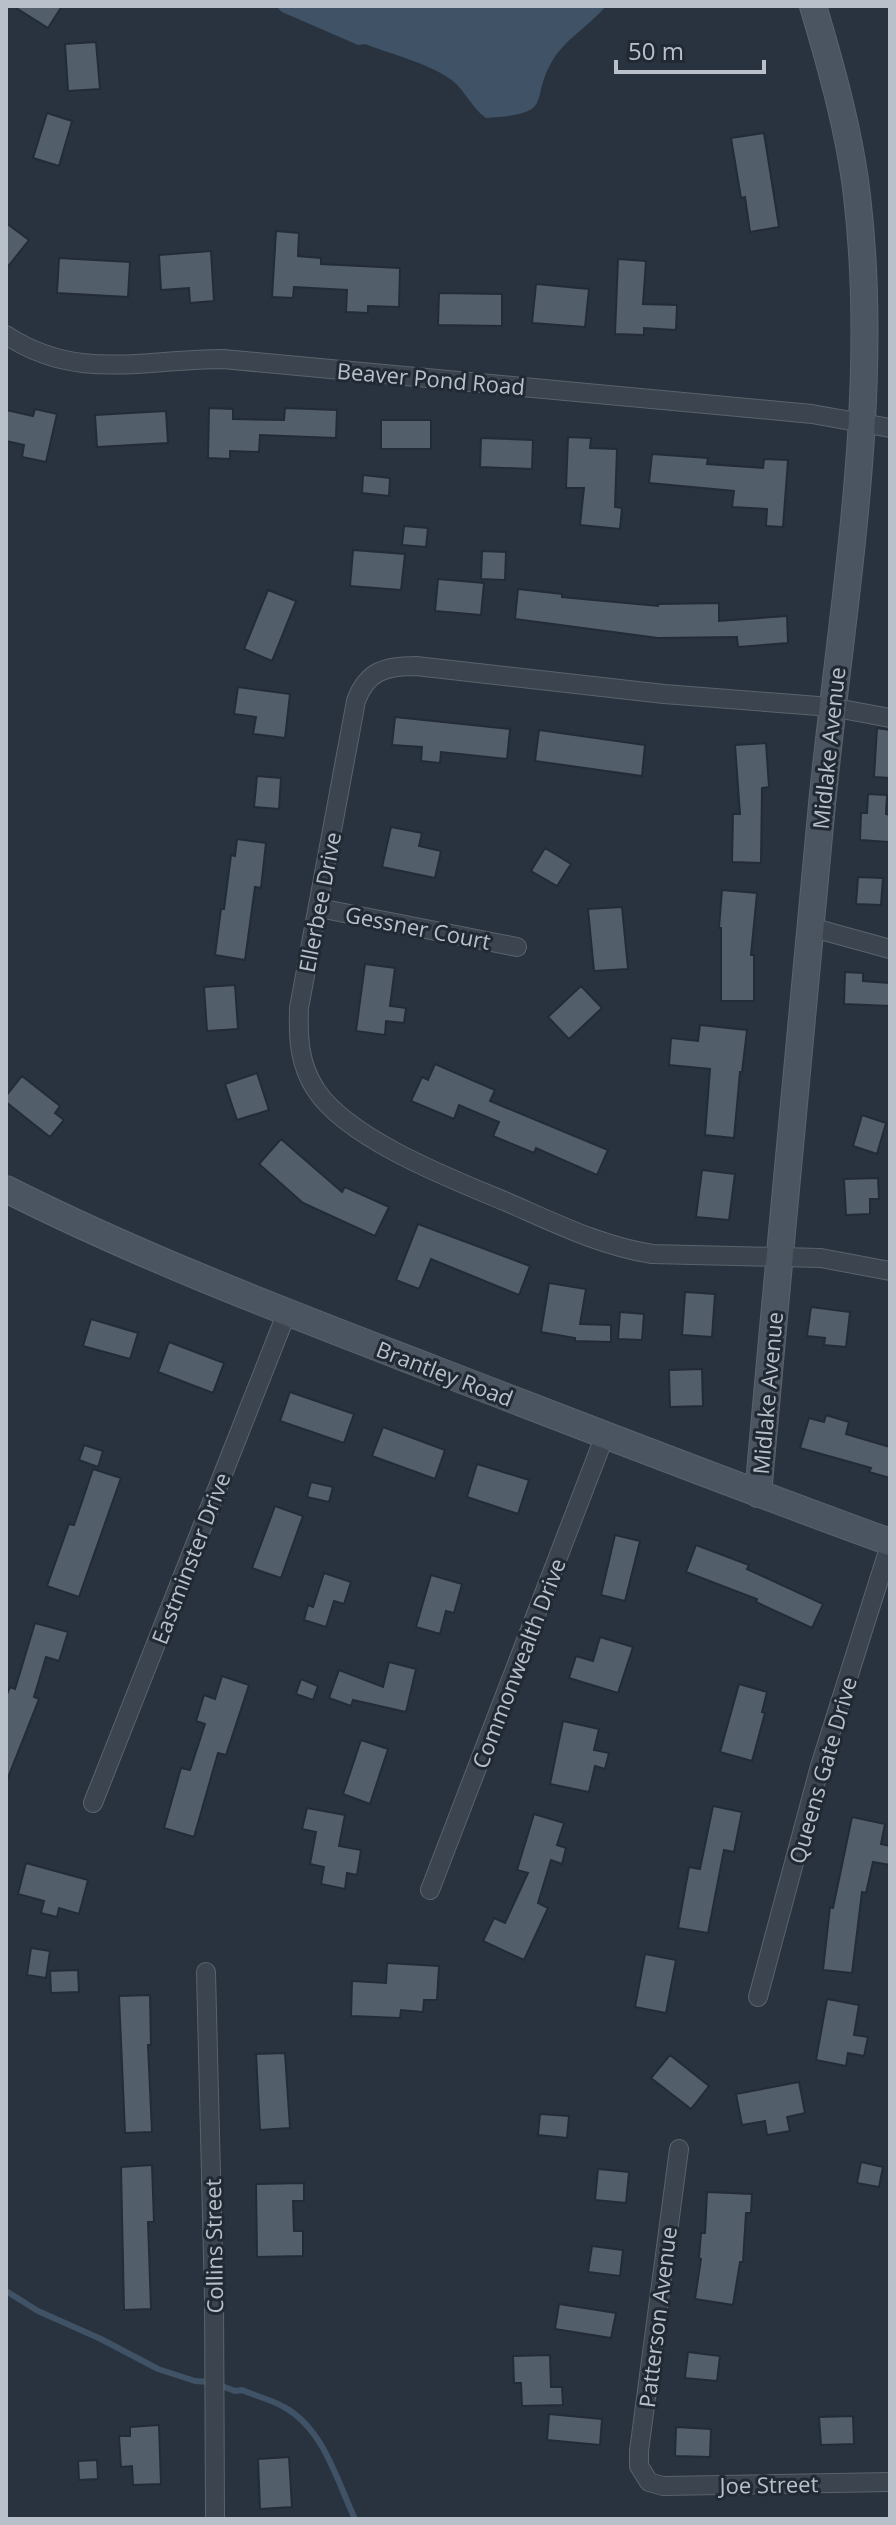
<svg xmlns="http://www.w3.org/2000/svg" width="896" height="2525" font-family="'Open Sans',sans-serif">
	<rect width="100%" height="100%" fill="#28333f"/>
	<path fill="#405266" d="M276,6H606C591,24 570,36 556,55C525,101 561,113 486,118C471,107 466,92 453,81C429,63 393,55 365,44L358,45L282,12Z"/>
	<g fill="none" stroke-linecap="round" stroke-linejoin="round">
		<path stroke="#405266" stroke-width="6" d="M6,2291L38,2311L101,2339L158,2369L195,2381L211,2382L235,2391L242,2390C256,2396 272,2400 284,2407C324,2429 337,2481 355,2519"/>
	</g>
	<path fill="#525e69" stroke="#232c36" stroke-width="2" d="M13,6H62L48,28Z
		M96,42L100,89L68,91L65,44Z
		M47,113L72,121L59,166L33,158Z
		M764,133L779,227L750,232L745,197L741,198L731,138Z
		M6,223L29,240L6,269Z
		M276,231L299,233L298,256L321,258V264L400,268L399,307L368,306V313L346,312L347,290L294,287L293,298L272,297Z
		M211,251L214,301L190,303L189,288L161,290L159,255Z
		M59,258L130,262L128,297L57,293Z
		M618,259L646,261L643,304L677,305L676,330L644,328V335L615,334Z
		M536,284L589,289L585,327L532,323Z
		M439,293L502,294V326L438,325Z
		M209,408L233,409V419L284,420L285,408L337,410L336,438L260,435L259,452L230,451V459L208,458Z
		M35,409L57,414L46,462L22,457L24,445L6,441V410L33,416Z
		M166,411L168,443L97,447L95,415Z
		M381,420H431V449H381Z
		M568,437L591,438L590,448L617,449L615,507L622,508L620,529L580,525L584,488H566Z
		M481,438L533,440L532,469L480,467Z
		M652,454L708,458L707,464L763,468L764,459L788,460L783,527L766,526L767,509L732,507L734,491L649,483Z
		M363,475L390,478L389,496L362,493Z
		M404,526L428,528L426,547L402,545Z
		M353,550L405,554L401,590L350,586Z
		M482,551L506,552L505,580L481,579Z
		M438,579L484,583L481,615L435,611Z
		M518,589L562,594V597L658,606V604L719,603V621L787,616L788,643L738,647L737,637L658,638L515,619Z
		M268,590L296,601L272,661L244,649Z
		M238,687L290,694L285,738L253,734L256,717L234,714Z
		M395,717L510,729L507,759L441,752L440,763L421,761L422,747L392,745Z
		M877,728L890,730V778L874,777Z
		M539,730L645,745L642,776L535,761Z
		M766,743L769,787L762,788L761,863L732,862L733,814H740L735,745Z
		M257,776L281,778L279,809L254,807Z
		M868,794L887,795L886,814L890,815L889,842L860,840L861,813H867Z
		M391,827L422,833L419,846L441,851L435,878L382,867Z
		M237,839L266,843L261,888L255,887L245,960L215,955L221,909H224L231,855L235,856Z
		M545,848L571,864L557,886L531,871Z
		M858,877L883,878L881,905L856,904Z
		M722,890L757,893L751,955H754V1001H721V928H719Z
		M622,907L628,969L594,971L588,909Z
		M365,964L395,968L390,1006L406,1008L404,1023L386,1021L385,1035L356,1031Z
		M845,972L863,973V981L890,983V1006L844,1004Z
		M235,985L238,1029L207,1031L204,987Z
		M581,986L602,1008L569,1039L548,1017Z
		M700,1025L747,1030L742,1072H740L734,1138L705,1135L710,1069L669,1065L671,1038L698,1041Z
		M435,1064L495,1090L490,1101L608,1150L597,1175L536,1148L534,1153L493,1136L499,1122L459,1105L454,1119L411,1101L422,1077L428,1080Z
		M257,1073L269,1110L237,1120L225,1084Z
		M22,1076L60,1106L55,1113L64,1120L50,1137L6,1102V1096Z
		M862,1115L886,1123L877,1154L853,1146Z
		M281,1139L342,1192L345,1187L389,1207L375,1236L303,1203L259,1164Z
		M702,1170L735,1174L729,1220L696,1217Z
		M878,1178L879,1199H870V1214L846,1215L844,1179Z
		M418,1224L530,1266L519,1295L431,1259L419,1289L396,1280Z
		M549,1283L586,1289L580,1324L611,1325V1342L575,1341V1338L541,1332Z
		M685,1292L715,1294L712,1337L682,1335Z
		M811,1307L850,1312L846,1347L824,1345L825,1338L807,1336Z
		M620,1312L644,1314L642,1340L618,1339Z
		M91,1319L138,1333L130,1359L83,1346Z
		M169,1342L224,1363L213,1393L158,1372Z
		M702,1369L703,1406L670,1407L669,1370Z
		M290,1392L354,1414L344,1443L280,1421Z
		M826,1415L849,1422L846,1434L890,1447V1478L869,1472L871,1468L800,1448L809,1418L824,1422Z
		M383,1427L445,1450L435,1479L372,1456Z
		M84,1445L103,1451L98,1467L79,1460Z
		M477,1464L529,1480L518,1514L467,1497Z
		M93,1469L121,1478L79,1597L47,1586L69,1524L74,1525Z
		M311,1482L333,1487L329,1502L307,1497Z
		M275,1506L303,1516L281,1578L252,1568Z
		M615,1535L640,1541L625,1601L601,1595Z
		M696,1545L749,1565L747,1569L823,1604L812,1628L756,1602L757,1599L686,1572Z
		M324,1573L351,1582L344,1604L334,1601L326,1627L304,1620L308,1605L313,1607Z
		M431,1575L462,1584L454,1613L446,1611L440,1634L416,1627Z
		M35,1623L68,1632L59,1661L46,1657L34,1697L39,1699L7,1780L6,1696L10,1687L15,1689Z
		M600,1637L633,1647L618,1693L569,1678L576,1656L593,1661Z
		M389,1662L416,1669L406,1712L353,1700L351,1706L329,1698L339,1670L383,1687Z
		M222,1676L249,1685L226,1755L218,1753L194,1837L164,1828L181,1768L190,1770L205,1724L196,1721L204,1695L215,1699Z
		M301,1679L318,1686L313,1700L296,1694Z
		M739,1684L767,1692L762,1712L765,1713L752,1761L720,1752Z
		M563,1721L599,1729L594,1750L609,1753L605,1769L595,1766L589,1792L550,1784Z
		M361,1740L388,1749L370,1804L343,1794Z
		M713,1806L742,1812L734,1852L724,1850L708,1933L678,1928L689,1867L700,1869Z
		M307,1808L345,1815L339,1846L361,1850L357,1875L347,1873L345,1889L321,1884L324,1867L310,1864L316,1832L302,1829Z
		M534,1814L564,1823L557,1845L566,1848L562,1864L551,1860L538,1903L548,1908L524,1960L483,1941L494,1918L505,1923L528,1873L517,1870Z
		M852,1817L885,1824L881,1844L890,1846V1865L873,1862L866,1893L862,1892L852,1973L823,1970L830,1907L833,1908Z
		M26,1863L88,1880L79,1914L59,1908L57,1917L41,1913L44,1901L18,1894Z
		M31,1948L50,1951L46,1978L27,1975Z
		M645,1954L676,1960L666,2013L635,2007Z
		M387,1963L439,1966L437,2000H424L423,2012L401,2010L400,2018L351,2016L352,1981L386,1983Z
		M78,1970L79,1992L51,1993L50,1971Z
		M150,1995L151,2045H148L152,2132L125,2133L119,1996Z
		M827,1999L859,2005L854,2035L868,2037L864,2056L848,2053L846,2066L816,2060Z
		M285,2053L290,2128L260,2130L256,2054Z
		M670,2055L709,2086L691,2109L651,2078Z
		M799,2082L805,2113L787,2117L790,2131L767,2135L765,2121L742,2125L736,2094Z
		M540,2114L569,2116L567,2138L538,2135Z
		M861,2162L883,2167L879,2187L857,2183Z
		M152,2165L154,2222H148L151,2309L124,2310L121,2167Z
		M598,2169L629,2172L626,2203L595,2200Z
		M304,2183V2201H293L294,2231H303V2256L257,2257L256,2184Z
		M707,2192L752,2194L751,2213H746L743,2262H740L733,2305L695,2299L701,2259L699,2258L701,2233H705Z
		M592,2246L623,2250L620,2276L588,2272Z
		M559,2304L616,2313L611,2338L555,2329Z
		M688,2352L720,2356L717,2381L685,2378Z
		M550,2355L551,2387H562L563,2405L522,2406L521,2383H514L513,2356Z
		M549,2414L602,2419L600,2445L547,2440Z
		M853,2416L854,2444L821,2445L819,2417Z
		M159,2425L161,2484L133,2485L132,2466L121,2467L119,2436H130V2427Z
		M676,2427L711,2429L710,2457L675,2456Z
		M289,2457L292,2507L260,2509L258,2459Z
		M97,2460L98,2479L79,2480L78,2461Z"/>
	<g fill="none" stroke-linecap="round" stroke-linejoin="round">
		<g stroke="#5a636c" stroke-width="20">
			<path id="street" d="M6,335C77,382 143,359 223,359L812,414L890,428
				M890,718L831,707L664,694L416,666C385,666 367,671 356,701L299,1008C298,1038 299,1064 316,1090C349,1140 454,1180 509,1203C555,1223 601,1246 652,1254L821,1258L890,1271
				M319,908L517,947
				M810,927L890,949
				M93,1803L287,1312
				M430,1890L605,1435
				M206,1972L214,2298L215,2519
				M758,1997L820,1766L890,1545
				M679,2149L639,2451V2466L649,2482L663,2486L890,2482"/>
		</g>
		<g stroke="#5a636c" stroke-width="28">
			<path id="secondary" d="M6,1189C145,1259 291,1314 436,1370C587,1428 738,1487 890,1542
				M758,1494C779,1264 799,1034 822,804C842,603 881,398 857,196C850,134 831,66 813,6"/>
		</g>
		<use href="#street" stroke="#3c454f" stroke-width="18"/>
		<use href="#secondary" stroke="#4b5561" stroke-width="26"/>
	</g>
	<g text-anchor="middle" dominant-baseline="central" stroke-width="6" stroke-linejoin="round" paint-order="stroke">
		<g font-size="22" fill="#b9c0c9" stroke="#212a34">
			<text transform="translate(431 378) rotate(5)">Beaver Pond Road</text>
			<text transform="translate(828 748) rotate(-84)">Midlake Avenue</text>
			<text transform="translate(319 902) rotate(-79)">Ellerbee Drive</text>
			<text transform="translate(418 927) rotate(11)">Gessner Court</text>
			<text transform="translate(445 1373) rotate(21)">Brantley Road</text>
			<text transform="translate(767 1393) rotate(-85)">Midlake Avenue</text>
			<text transform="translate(190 1558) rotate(-69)">Eastminster Drive</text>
			<text transform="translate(518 1663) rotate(-69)">Commonwealth Drive</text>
			<text transform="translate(822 1770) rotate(-74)">Queens Gate Drive</text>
			<text transform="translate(213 2246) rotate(-91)">Collins Street</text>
			<text transform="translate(657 2317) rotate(-83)">Patterson Avenue</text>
			<text transform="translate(769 2484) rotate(-1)">Joe Street</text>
		</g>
	</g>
	<rect width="896" height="2525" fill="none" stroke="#b9c0c9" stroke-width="16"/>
	<path d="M616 60v12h148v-12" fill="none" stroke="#b9c0c9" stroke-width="4"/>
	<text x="628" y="60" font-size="24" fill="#b9c0c9" stroke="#212a34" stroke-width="6" paint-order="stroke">50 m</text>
</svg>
